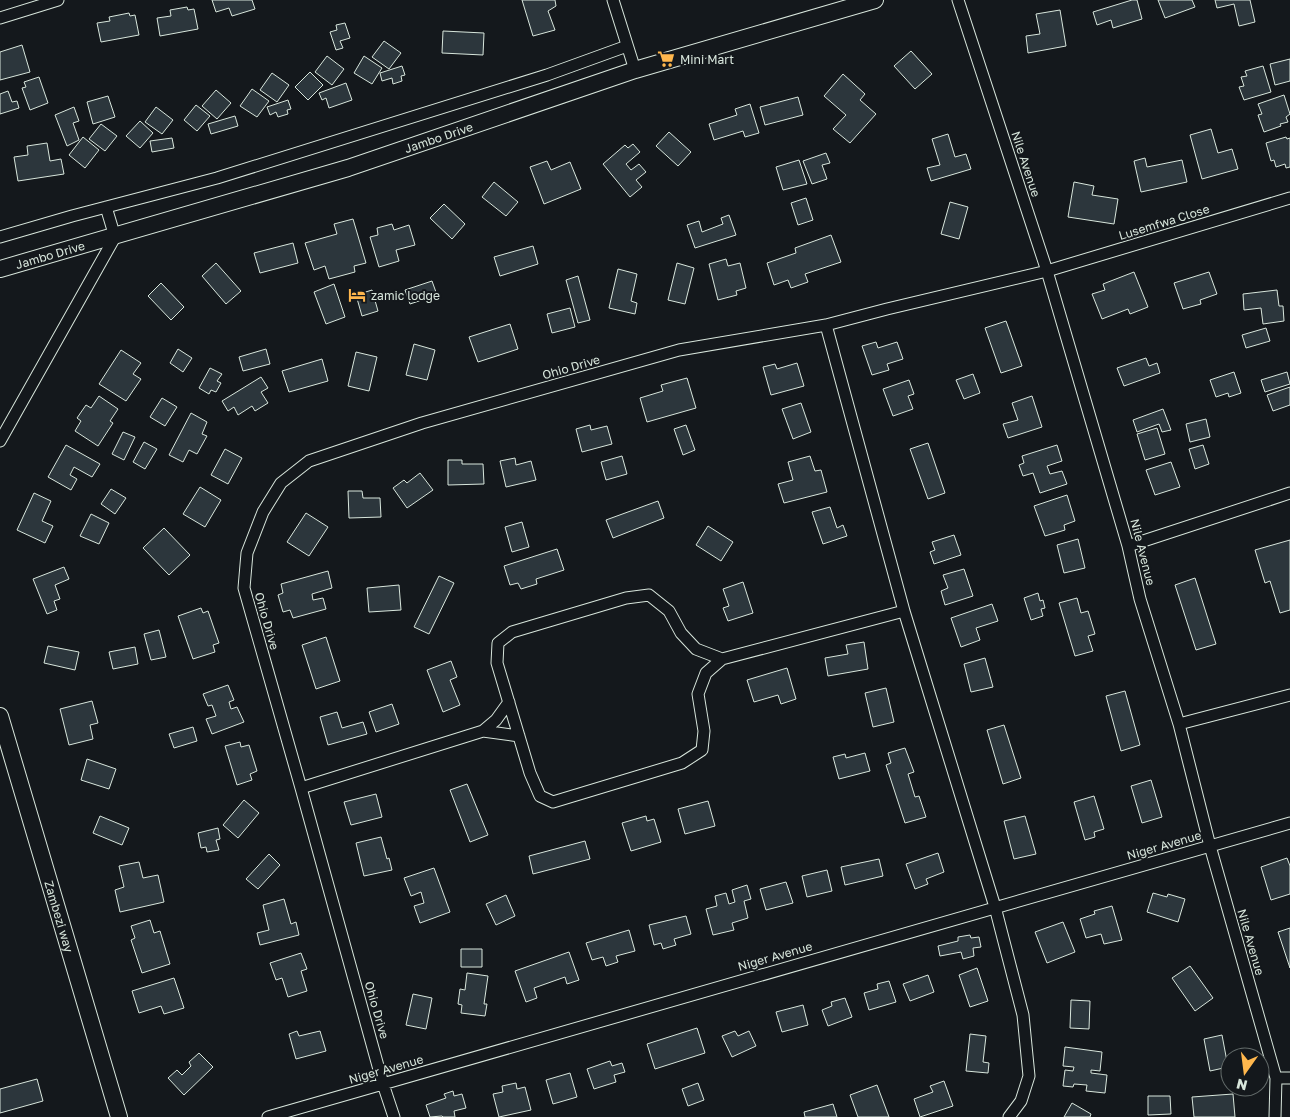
<svg xmlns="http://www.w3.org/2000/svg" width="1290" height="1117" font-family="'Golos Text',sans-serif">
	<rect width="100%" height="100%" fill="#14181c"/>
	<path fill="#2c363c" stroke="#d8e6dc" d="M212,0H252L255,9L232,16L229,8L216,12Z
		M522,0H555L556,6L548,11L555,30L533,36Z
		M1132,0H1137L1142,19L1113,28L1111,20L1097,25L1093,12Z
		M1158,0H1192L1195,7L1165,18Z
		M1215,0H1250L1255,22L1239,26L1234,4L1217,8Z
		M187,7L188,10L194,9L198,29L160,36L157,18L171,16L170,10Z
		M1060,10L1066,46L1028,53L1026,36L1040,34L1036,14Z
		M129,13L130,16L135,15L139,35L101,42L97,23L110,21L109,17Z
		M345,23L350,38L340,41L343,48L336,50L330,32L337,30L336,25Z
		M443,31L484,33L483,55L442,53Z
		M384,41L401,53L389,69L372,57Z
		M22,45L30,72L0,80V52Z
		M911,51L932,74L915,89L894,66Z
		M327,56L344,69L332,85L315,72Z
		M364,56L382,68L372,84L354,73Z
		M1290,59V81L1275,85L1270,64Z
		M402,66L405,75L401,76L402,81L393,84L392,78L382,81L380,73Z
		M1263,66L1271,92L1244,100L1239,87L1244,86L1241,77L1247,76L1245,71Z
		M310,72L323,85L308,100L295,87Z
		M272,73L289,85L277,102L260,90Z
		M843,74L865,94L860,100L876,114L850,143L833,129L846,115L824,96Z
		M39,77L48,103L30,110L22,88L26,87L24,82Z
		M346,83L352,100L329,108L326,98L322,100L319,93Z
		M252,89L269,101L257,117L240,106Z
		M216,90L231,103L217,119L202,106Z
		M8,91L12,102L17,101L19,108L0,114V94Z
		M1284,95L1290,114L1286,117L1288,122L1280,124L1281,126L1264,132L1258,115L1262,114L1258,104Z
		M108,96L115,117L93,124L87,102Z
		M798,97L803,115L765,125L760,107Z
		M288,100L291,109L287,110L288,114L278,117L276,112L270,115L267,107Z
		M750,104L759,133L745,137L743,131L714,140L709,124L737,115L735,109Z
		M196,105L210,116L197,131L184,120Z
		M74,107L79,121L73,123L79,140L67,146L55,115Z
		M156,107L173,120L162,134L145,122Z
		M235,116L238,126L211,134L208,124Z
		M140,121L153,133L140,148L126,136Z
		M101,124L117,136L105,151L89,139Z
		M1211,129L1218,153L1232,149L1238,169L1202,179L1190,135Z
		M669,132L691,152L678,166L656,146Z
		M948,134L955,157L966,154L971,169L931,181L927,168L940,165L932,139Z
		M83,137L99,150L85,168L69,155Z
		M1286,137L1287,139L1290,138V167L1286,168L1285,164L1276,167L1274,160L1271,161L1266,143Z
		M172,138L174,148L152,152L150,141Z
		M47,143L50,161L61,159L64,174L18,181L14,157L28,155L27,146Z
		M633,144L640,152L626,164L631,170L639,164L646,172L636,180L642,187L630,197L603,164L625,145L628,148Z
		M826,153L830,163L822,165L827,179L812,184L803,161Z
		M1145,158L1147,167L1182,160L1187,182L1141,192L1134,161Z
		M799,160L807,184L783,190L776,167Z
		M547,161L551,170L570,162L581,189L544,204L530,167Z
		M494,182L518,202L506,216L482,197Z
		M1074,182L1094,186L1092,195L1118,199L1114,224L1068,217Z
		M806,198L813,220L798,225L791,203Z
		M950,202L968,207L959,239L941,234Z
		M444,204L465,224L452,239L430,218Z
		M729,215L736,235L695,248L687,225L699,221L702,232L723,224L721,218Z
		M353,219L366,263L354,266L355,272L329,279L325,266L314,270L305,243L337,234L334,224Z
		M392,224L394,230L409,225L415,245L396,250L399,261L379,267L370,237L378,235L377,228Z
		M831,235L841,262L805,274L808,282L791,288L788,280L774,285L767,263L796,253L795,248Z
		M293,243L298,263L260,273L254,253Z
		M533,246L538,264L500,276L494,257Z
		M726,259L728,266L740,263L746,288L736,291L737,295L718,300L709,264Z
		M216,263L241,291L226,304L202,276Z
		M677,263L694,268L685,304L668,300Z
		M618,269L637,274L631,301L637,303L635,314L609,308Z
		M1134,272L1148,307L1130,314L1128,309L1102,319L1092,294L1105,290L1103,284Z
		M1209,272L1217,294L1200,300L1201,304L1183,309L1174,283Z
		M578,276L590,320L578,323L566,280Z
		M432,281L437,295L410,304L405,290Z
		M161,283L184,307L171,320L148,296Z
		M334,284L345,317L326,324L314,292Z
		M372,290L378,311L362,316L356,295Z
		M1277,290L1279,306H1283L1284,321L1263,324L1261,308L1244,310L1243,294Z
		M570,308L575,327L552,333L547,314Z
		M1006,321L1022,366L1001,373L985,328Z
		M510,324L518,349L478,362L469,337Z
		M1266,328L1270,341L1246,348L1242,335Z
		M876,342L878,348L897,342L903,359L887,364L889,370L872,375L862,346Z
		M414,344L435,350L427,380L406,375Z
		M178,349L192,358L183,372L170,363Z
		M266,349L270,364L243,371L239,357Z
		M121,350L141,363L133,374L141,379L126,401L99,384Z
		M356,352L377,357L369,391L348,386Z
		M1146,358L1149,366L1157,363L1160,373L1124,386L1117,368Z
		M322,359L328,381L289,392L282,371Z
		M797,363L804,386L771,395L763,367L775,364L777,369Z
		M210,368L222,374L217,381L221,383L216,392L211,390L209,394L199,388Z
		M1234,372L1241,393L1229,397L1228,393L1216,397L1210,380Z
		M1287,372L1290,384L1265,392L1261,380Z
		M973,374L980,393L964,399L956,380Z
		M261,377L268,388L261,392L268,403L255,411L252,406L238,415L234,407L228,411L222,401Z
		M687,378L696,408L647,422L640,398L663,391L661,385Z
		M909,380L914,394L908,396L913,409L893,416L883,389Z
		M1290,387V405L1273,411L1267,395Z
		M99,396L118,409L110,421L113,423L98,446L75,431L81,421L77,418L86,405L91,408Z
		M1032,396L1042,427L1008,438L1003,424L1018,420L1012,403Z
		M162,398L177,407L165,426L150,417Z
		M801,403L811,432L793,439L782,409Z
		M1163,409L1171,430L1162,432L1159,424L1137,432L1133,420Z
		M191,413L207,422L202,434L207,436L197,454L189,450L183,462L169,455Z
		M1206,419L1210,437L1190,442L1186,424Z
		M590,425L591,430L607,426L612,444L582,452L576,429Z
		M686,425L695,450L683,455L674,429Z
		M1157,428L1165,454L1145,460L1137,434Z
		M123,432L135,437L124,460L112,454Z
		M144,442L157,449L145,469L133,462Z
		M928,443L945,493L928,499L910,449Z
		M66,445L100,464L92,477L74,467L70,475L77,479L71,490L48,477Z
		M1057,445L1062,461L1047,466L1050,474L1062,471L1067,484L1040,493L1033,473L1023,476L1019,465L1024,463L1022,456Z
		M1203,445L1209,464L1195,469L1189,449Z
		M225,449L242,458L228,484L211,475Z
		M622,456L627,474L606,480L601,462Z
		M810,456L815,471L821,470L827,492L784,503L778,484L793,480L788,462Z
		M515,458L516,465L531,461L536,480L506,487L500,461Z
		M448,460H462V464H483L484,484L448,485Z
		M1171,462L1180,487L1155,495L1146,470Z
		M420,473L433,490L407,508L393,488L404,480L407,483Z
		M200,487L221,500L205,527L183,514Z
		M111,489L126,498L115,514L101,504Z
		M348,491H362L363,498H380L381,517L349,518Z
		M34,493L51,501L42,521L53,526L45,543L17,530Z
		M1067,495L1075,521L1064,525L1065,530L1045,536L1034,506Z
		M658,501L664,518L613,538L606,520Z
		M830,507L837,528L843,525L847,536L823,544L812,512Z
		M306,513L328,527L309,556L287,542Z
		M91,514L109,523L99,544L80,536Z
		M522,522L529,547L512,552L505,527Z
		M708,526L733,542L721,561L696,545Z
		M164,528L190,555L169,575L143,548Z
		M954,535L961,555L934,564L930,552L935,550L932,542Z
		M1078,539L1085,568L1064,573L1057,545Z
		M1290,540V610L1280,613L1270,581L1265,583L1255,550Z
		M557,549L564,570L536,579L537,584L521,589L518,583L510,585L504,566Z
		M64,567L69,579L55,585L60,599L54,601L57,610L47,614L33,579Z
		M964,569L973,596L945,605L941,591L948,588L943,575Z
		M328,571L332,588L312,594L313,600L323,598L326,609L293,618L290,610L283,612L278,595L283,593L281,584Z
		M439,576L454,583L429,634L414,627Z
		M1195,578L1216,644L1196,650L1175,585Z
		M743,582L753,613L728,621L723,608L729,606L723,589Z
		M399,585L401,610L369,612L367,588Z
		M1038,593L1040,601L1043,600L1045,608L1041,609L1043,616L1031,620L1024,598Z
		M1077,598L1081,613L1088,611L1095,634L1088,636L1093,651L1075,656L1059,603Z
		M992,604L998,621L976,628L980,640L961,647L951,618Z
		M201,608L203,613L208,611L219,643L213,645L215,652L193,659L178,616Z
		M159,630L166,657L151,660L144,634Z
		M326,637L340,681L316,689L302,645Z
		M864,642L868,669L828,676L825,658L848,654L846,645Z
		M48,646L79,652L75,670L44,663Z
		M135,647L138,664L113,669L109,652Z
		M985,658L993,687L971,692L964,664Z
		M451,661L457,677L450,680L460,705L443,712L427,670Z
		M787,668L796,699L781,704L778,695L754,702L747,680Z
		M228,685L234,700L229,702L231,709L237,707L244,722L212,734L206,719L216,716L212,705L208,706L203,694Z
		M886,688L894,722L873,727L865,693Z
		M1125,691L1140,745L1121,751L1106,696Z
		M92,701L98,723L90,725L93,739L69,745L60,709Z
		M392,704L399,724L376,732L369,712Z
		M337,712L342,728L363,722L367,734L328,745L320,717Z
		M1004,725L1021,778L1003,784L987,730Z
		M193,727L197,741L174,748L169,734Z
		M240,742L241,747L249,745L257,771L250,774L252,780L237,785L225,746Z
		M905,748L914,772L908,774L915,797L919,796L926,817L905,823L886,765L891,763L888,753Z
		M865,753L870,771L839,779L833,757L845,754L846,758Z
		M87,759L116,769L109,789L81,780Z
		M1151,780L1162,817L1142,823L1131,786Z
		M467,784L488,835L470,842L450,790Z
		M376,794L382,817L351,825L344,802Z
		M1094,796L1104,829L1094,832L1095,837L1085,840L1074,802Z
		M244,800L259,813L238,838L223,825Z
		M708,801L715,826L685,834L678,809Z
		M100,816L129,828L122,845L93,833Z
		M646,816L647,821L654,819L661,842L631,851L622,823Z
		M1025,816L1036,854L1014,859L1004,821Z
		M218,828L220,839L216,840L219,850L207,852L206,847L201,848L198,833Z
		M381,837L387,859L389,858L392,870L364,876L356,843Z
		M585,841L590,859L533,874L529,856Z
		M938,853L944,872L926,879L928,884L915,889L906,864Z
		M269,854L280,865L258,889L246,879Z
		M1287,858L1290,866V894L1271,900L1261,867Z
		M879,859L883,876L845,885L841,867Z
		M139,862L143,878L158,875L164,902L120,912L115,890L124,887L119,866Z
		M434,868L450,912L420,923L414,906L424,903L421,892L411,896L404,878Z
		M827,870L832,891L807,897L802,876Z
		M786,882L793,903L766,910L760,889Z
		M747,885L751,899L744,901L748,918L732,923L734,930L713,935L706,909L717,906L715,896L726,893L729,904L735,902L732,890Z
		M1153,893L1167,897L1168,894L1185,899L1178,922L1147,912Z
		M506,895L515,916L496,925L486,904Z
		M284,899L291,924L296,922L299,935L260,945L257,933L269,930L263,905Z
		M1112,906L1122,940L1104,944L1101,934L1086,938L1080,919L1095,914L1094,911Z
		M686,916L691,934L674,939L676,945L663,949L661,943L654,945L649,925Z
		M150,920L154,933L160,931L170,964L142,973L131,940L135,938L131,926Z
		M1063,922L1075,952L1047,963L1035,932Z
		M1290,928V968L1278,932Z
		M629,930L635,951L616,956L618,962L606,966L603,957L592,960L586,943Z
		M970,935L971,938L979,937L981,947L973,948L974,956L963,959L961,952L940,956L938,946L958,941V937Z
		M461,949H482V967H461Z
		M569,952L579,980L567,984L565,977L534,988L537,998L526,1002L515,971Z
		M301,953L307,969L301,971L307,991L288,997L282,978L276,980L270,963Z
		M1190,966L1213,998L1195,1011L1172,978Z
		M977,968L988,1001L970,1007L959,975Z
		M467,973L488,976L484,1004H487L485,1016L461,1013L462,1005L458,1004L460,989L465,990Z
		M928,975L934,992L910,1001L903,984Z
		M174,978L184,1008L164,1014L161,1006L139,1013L132,991Z
		M889,981L896,1002L869,1010L864,993L878,989L877,984Z
		M413,994L432,998L426,1029L406,1025Z
		M845,998L852,1017L828,1026L822,1010L832,1006L831,1002Z
		M1071,1000L1090,1001L1089,1029L1070,1028Z
		M803,1005L808,1025L782,1032L776,1012Z
		M697,1028L705,1053L655,1069L647,1044Z
		M297,1031L299,1036L320,1031L326,1051L296,1059L289,1034Z
		M735,1031L738,1036L749,1031L756,1046L732,1057L722,1036Z
		M970,1034L986,1036L983,1062L989,1063L988,1073L966,1071Z
		M1222,1035L1228,1067L1210,1071L1204,1039Z
		M1065,1047L1102,1052L1100,1071L1091,1070V1073L1107,1075L1105,1093L1086,1091L1087,1085L1074,1084L1073,1087L1063,1086L1065,1070L1073,1071L1074,1067L1063,1066Z
		M199,1053L213,1067L184,1095L168,1078L177,1070L182,1075L191,1066L189,1062Z
		M610,1061L612,1066L622,1063L625,1072L614,1075L616,1082L594,1089L587,1069Z
		M570,1073L577,1097L553,1104L546,1080Z
		M37,1079L43,1101L0,1113V1089Z
		M944,1081L953,1106L920,1117L914,1099L933,1092L930,1086Z
		M516,1083L517,1089L525,1087L531,1110L499,1117L493,1094L503,1092L502,1086Z
		M698,1083L704,1100L688,1106L682,1089Z
		M877,1085L889,1117H858L850,1095Z
		M453,1091L454,1096L462,1094L466,1108L454,1111L455,1117H443L442,1116L430,1117L426,1105L446,1098L444,1094Z
		M1233,1094L1235,1117H1194L1192,1097Z
		M1148,1096H1170L1171,1114L1148,1115Z
		M1072,1103L1091,1114L1090,1117H1064Z
		M833,1104L837,1117H805L804,1112Z"/>
	<g fill="none" stroke-linecap="round" stroke-linejoin="round">
		<g stroke="#d8e6dc" stroke-width="13">
			<path id="minor" d="M613,0L635,70
				M958,0L1047,271L1128,546L1140,599L1179,724L1210,846L1276,1078L1275,1117
				M0,18L58,0
				M0,237L72,216L217,178L547,75L627,46
				M826,325L904,611L995,907L1023,1015L1029,1076L1021,1101L1009,1117
				M0,441L115,237L106,207
				M1128,546L1290,493
				M722,659L696,649L681,633L669,611L649,595L626,598L512,632L498,643L497,663L530,773L540,796L553,802L682,763L702,750L704,731L698,694L706,673L722,659L904,611
				M1179,724L1290,695
				M483,731L519,736
				M301,788L483,731L496,720L509,702
				M1276,1078H1290
				M268,1117L1290,823
				M394,1117L383,1084L301,788L244,588L247,553L263,512L281,483L309,461L422,423L679,350L826,325L887,309L1047,271L1290,198"/>
		</g>
		<g stroke="#d8e6dc" stroke-width="18">
			<g id="secondary">
				<path id="s1" d="M0,269L348,168L635,70L875,0"/>
				<path id="s2" d="M0,716L119,1117"/>
			</g>
		</g>
		<use href="#minor" stroke="#14181c" stroke-width="11"/>
		<use href="#secondary" stroke="#14181c" stroke-width="16"/>
	</g>
	<defs>
		<g id="supermarket-bare" transform="scale(1.35)"><path d="M-6-5.5h2.5l.6 2H6L4.5 2H-2.5L-4.4-4H-6ZM-1.5 3.2a1.3 1.3 0 1 0 .1 0ZM3 3.2a1.3 1.3 0 1 0 .1 0Z" fill="#ffb74d" stroke="#14181c" stroke-width="2.5" paint-order="stroke"/></g>
		<g id="hotel-bare" transform="scale(1.35)"><path d="M-6-4.5h1.5V1H6V5H4.5V3h-9V5H-6ZM-4 0a1.8 1.8 0 1 1 3.6 0ZM.5 0V-2.5h3Q6-2.5 6 0Z" fill="#ffb74d" stroke="#14181c" stroke-width="2.5" paint-order="stroke"/></g>
	</defs>
	<g fill-rule="evenodd">
		<use href="#supermarket-bare" x="666" y="59"/>
		<use href="#hotel-bare" x="357" y="295"/>
	</g>
	<g text-anchor="middle" dominant-baseline="central" stroke-width="4" stroke-linejoin="round" paint-order="stroke">
		<g font-size="12" fill="#d8e6dc" stroke="#14181c" text-anchor="start">
			<text x="680" y="59">Mini Mart</text>
			<text x="371" y="295">zamic lodge</text>
		</g>
		<g font-size="12" fill="#d8e6dc" stroke="#14181c">
			<text stroke="none"><textPath href="#s1" startOffset="458">Jambo Drive</textPath></text>
			<text transform="translate(1026 164) rotate(72)">Nile Avenue</text>
			<text transform="translate(1164 222) rotate(-17)">Lusemfwa Close</text>
			<text stroke="none"><textPath href="#s1" startOffset="52">Jambo Drive</textPath></text>
			<text transform="translate(571 367) rotate(-16)">Ohio Drive</text>
			<text transform="translate(1143 552) rotate(76)">Nile Avenue</text>
			<text transform="translate(267 621) rotate(74)">Ohio Drive</text>
			<text transform="translate(1164 845) rotate(-16)">Niger Avenue</text>
			<text stroke="none"><textPath href="#s2" startOffset="209">Zambezi way</textPath></text>
			<text transform="translate(1251 942) rotate(74)">Nile Avenue</text>
			<text transform="translate(775 956) rotate(-16)">Niger Avenue</text>
			<text transform="translate(377 1010) rotate(74)">Ohio Drive</text>
			<text transform="translate(386 1069) rotate(-16)">Niger Avenue</text>
		</g>
	</g>
	<g transform="translate(1245 1072) rotate(194)"><circle r="24" fill="#14181c" stroke="#626a69"/>
	<path d="M0-4L9 19L0 12L-9 19Z" fill="#ffb74d"/>
	<text y="-8" font-size="14" font-weight="bold" text-anchor="middle" fill="#d8e6dc">N</text>
	</g>
</svg>
